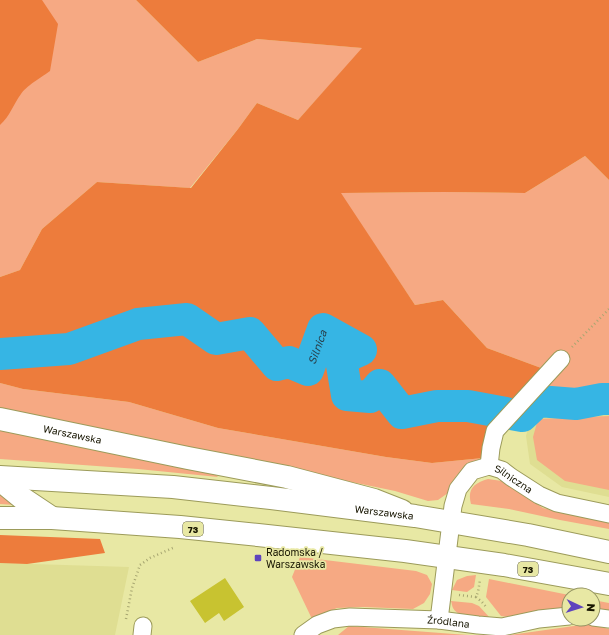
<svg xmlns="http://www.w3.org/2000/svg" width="609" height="635" font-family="'Golos Text',sans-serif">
	<rect width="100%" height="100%" fill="#e8e8a4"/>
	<path fill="#dfde92" d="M609,412V497L562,487L530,464L526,436L532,413Z
		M0,563L129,567L115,635H0Z"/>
	<path fill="#f6a983" d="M0,0H136L198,62L257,39L363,48L298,120L257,103L238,129L190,188L97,182L42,229L20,270L0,277Z
		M585,156L609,180V412L532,413L519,406L552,372L487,348L443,300L415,305L340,193L444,192L525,193Z
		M0,383L23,389L129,402L218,428L386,457L432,463L483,458L468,465L457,475L452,482L448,493L438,500L428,501L395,491L0,409Z
		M609,416V490L565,481L537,460L533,437L538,419Z
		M0,428L214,473L218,477L138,469L0,459Z
		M488,479L502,481L543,508L609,523V529L560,520L509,509L471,504C467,489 474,483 488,479Z
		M0,493L15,505L0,504Z
		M300,557L416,571L427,575L432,584L430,594L424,603L413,609L363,607L337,608L312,619L292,577Z
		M476,575L474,587L467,592L452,590L457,580L467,576Z
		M489,579L569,595V610L539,612L508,617L501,616L486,597Z
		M593,600L609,603V613L593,610Z
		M451,601L472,603L479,606L491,619C480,618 459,619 453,608C452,606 452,604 451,601Z
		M588,624L609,629V635H510Z
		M349,626L454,634L469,635H338Z"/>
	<path fill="#ed7c3c" d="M0,0H42L58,24L50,71C43,76 25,87 21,94C13,105 10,116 0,125Z
		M136,0H609V180L585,156L525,193L444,192L341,193L415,305L443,300L487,348L552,372L483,458L432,463L386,457L218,428L129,402L23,389L0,383V277L20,270L42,229L97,182L191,188L238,129L257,103L298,120L362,48L257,39L198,62Z
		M0,535L100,539L105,553L27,564L0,563Z"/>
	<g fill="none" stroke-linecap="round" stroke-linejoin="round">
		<path stroke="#36b5e4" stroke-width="32" id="s1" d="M0,354L69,349L138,324L187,319L216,339L250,333L277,365L289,362L308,370L323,329L361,350L341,359L347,395L370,397L380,385L402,413L437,406H468L522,416L538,401L576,404L602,399H609"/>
	</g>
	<path fill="#c8c330" d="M225,578L244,607L224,621L219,613L205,623L190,601Z"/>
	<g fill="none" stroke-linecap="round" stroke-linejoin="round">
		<g stroke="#9c9b5a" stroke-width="19">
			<g id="street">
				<path d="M489,466L491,448L495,431L561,359"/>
				<path d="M593,617L609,619"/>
				<path id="s2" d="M439,620L453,506L458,489L472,471L489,466L502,470L511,477L539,495L557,503L609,514"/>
				<path d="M142,635L143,626"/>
				<path id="s3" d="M303,635L317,625L333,619L350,617L439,620L478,625L502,627L539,619L569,616"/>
			</g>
		</g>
		<g stroke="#9c9b5a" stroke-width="24">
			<g id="secondary">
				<path id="s4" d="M0,419L188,458L287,477L374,500L402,511"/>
				<path d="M0,480L22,498L52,518"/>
			</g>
		</g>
		<g stroke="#9c9b5a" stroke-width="24">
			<g id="primary">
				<path id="s5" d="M0,477L173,487L271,498L415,516L528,535L609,552"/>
				<path d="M0,518H52L180,527L258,535L405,551L504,565L609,584"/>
			</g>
		</g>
		<path stroke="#a7a671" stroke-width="2.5" stroke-dasharray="1 3" stroke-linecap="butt" d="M572,347L609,309
			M459,595L476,597L478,592L480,580
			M476,597L482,602L487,608
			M126,619L132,588L140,565L150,558L175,547"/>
		<use href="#street" stroke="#fff" stroke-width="17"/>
		<use href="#secondary" stroke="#fff" stroke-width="22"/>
		<use href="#primary" stroke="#fff" stroke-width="22"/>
	</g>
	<rect fill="#5f44bd" stroke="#e8e8a4" stroke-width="1.5" x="254" y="554" width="8" height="8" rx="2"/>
	<g text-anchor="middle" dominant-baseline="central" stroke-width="3.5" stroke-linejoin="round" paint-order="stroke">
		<g fill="#e8e8a4" stroke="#565431" stroke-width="1">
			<rect x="183" y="522" width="20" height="14" rx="3"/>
			<rect x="518" y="562" width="20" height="14" rx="3"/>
		</g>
		<g font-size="9" font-weight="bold" fill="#171500">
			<text x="193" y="529">73</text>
			<text x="528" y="569">73</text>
		</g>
		<g font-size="10" fill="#171500" stroke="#e8e8a4">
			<text stroke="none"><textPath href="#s4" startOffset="74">Warszawska</textPath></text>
			<text stroke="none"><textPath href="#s2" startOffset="201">Silniczna</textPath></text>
			<text stroke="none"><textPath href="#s5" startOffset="386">Warszawska</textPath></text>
			<text stroke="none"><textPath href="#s3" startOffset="150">Źródlana</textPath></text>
		</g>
		<g font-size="10" fill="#171500" stroke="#e8e8a4" text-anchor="start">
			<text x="266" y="552">Radomska /<tspan x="266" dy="12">Warszawska</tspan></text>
		</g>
		<g font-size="11" font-style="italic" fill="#28424e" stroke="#e8e8a4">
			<text stroke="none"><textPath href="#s1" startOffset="361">Silnica</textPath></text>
		</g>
	</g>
	<g transform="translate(581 607) rotate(94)"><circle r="19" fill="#e8e8a4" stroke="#949462"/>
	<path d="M0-3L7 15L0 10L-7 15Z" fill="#5f44bd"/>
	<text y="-6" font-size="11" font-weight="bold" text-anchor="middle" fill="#171500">N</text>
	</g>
</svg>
